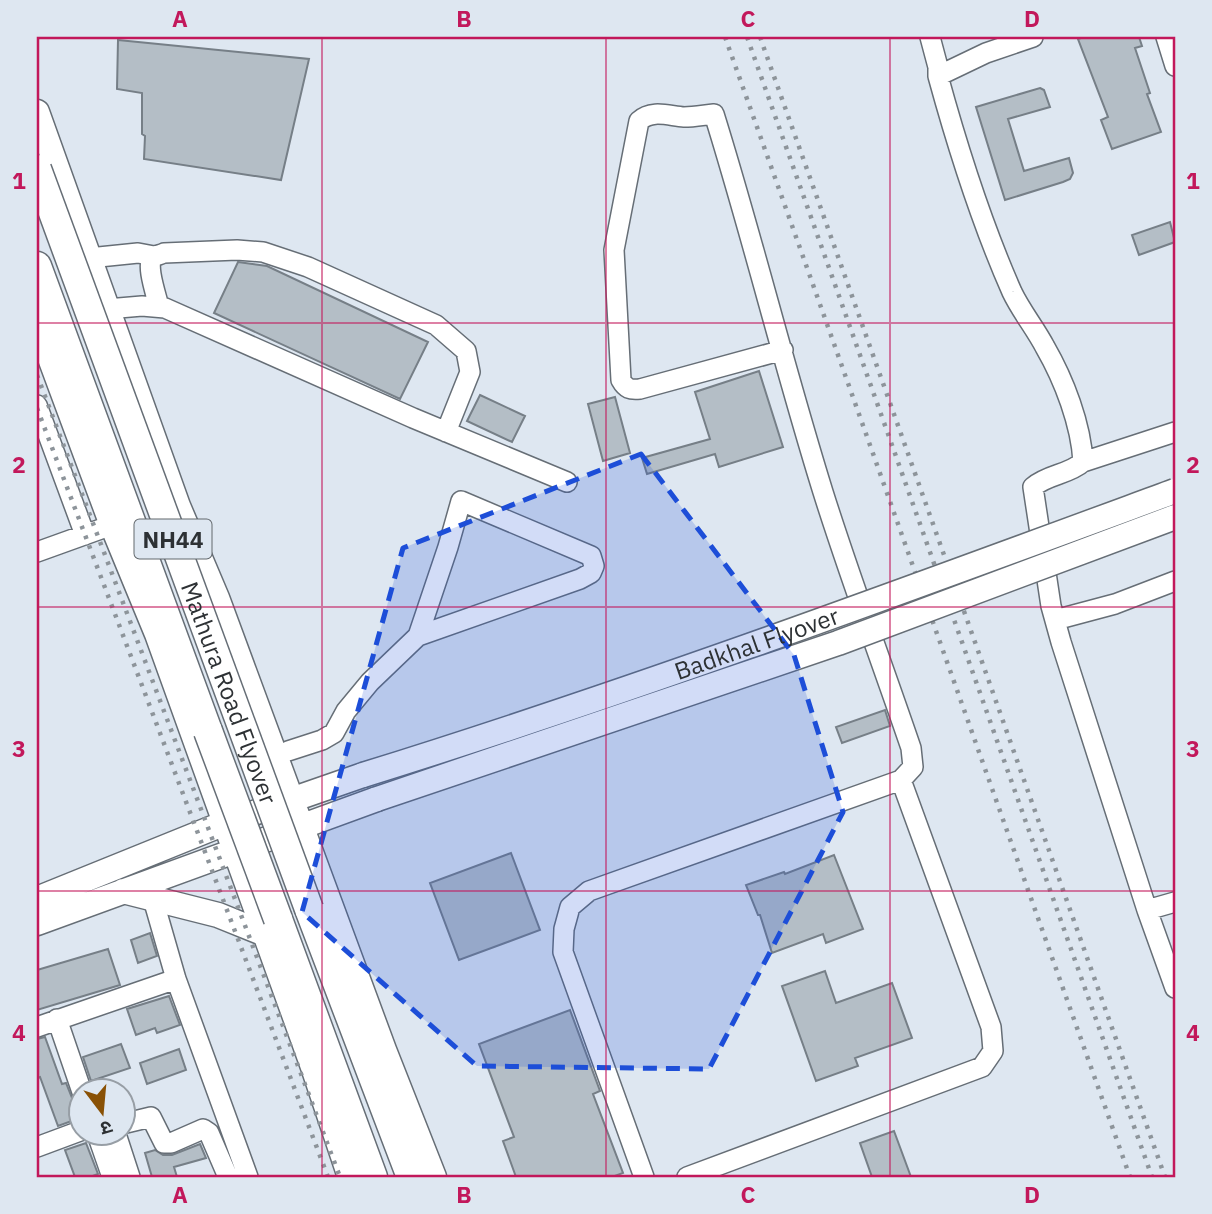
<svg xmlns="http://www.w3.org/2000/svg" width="1212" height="1214" font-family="'IBM Plex Sans','Noto Sans Devanagari',sans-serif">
	<rect width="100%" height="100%" fill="#dee7f1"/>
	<path fill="#b4bec6" stroke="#767f87" stroke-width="2" d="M1084,37H1139L1142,46L1135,48L1150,93L1147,94L1161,132L1112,149L1101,120L1108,117L1078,39Z
		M118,40L309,59L281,180L144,159L145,136L142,134V93L117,89Z
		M1040,88L1044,90L1050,107L1008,119L1024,171L1069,158L1073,173L1070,179L1063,182L1005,200L976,107Z
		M1170,222L1175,242L1139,255L1132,235Z
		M238,262L267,266L428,342L400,399L214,313Z
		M759,371L783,447L719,467L715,454L647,474L642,458L710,439L695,392Z
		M480,395L525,416L512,442L467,421Z
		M615,397L630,453L603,461L588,404Z
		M885,710L890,726L842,743L836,727Z
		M511,853L540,930L459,960L430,883Z
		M834,855L863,929L826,943L823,934L772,953L760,915H758L746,885L784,872L785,874Z
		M150,933L157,956L138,963L131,940Z
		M108,949L120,985L37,1010V970Z
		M825,971L836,1003L892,983L912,1038L855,1058L858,1066L816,1081L782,986Z
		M169,996L180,1025L157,1033L155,1028L136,1035L127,1009Z
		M570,1010L600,1091L593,1094L623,1173L612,1177H516L503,1141L514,1137L479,1044Z
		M45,1037L62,1084L66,1083L80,1118L58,1126L40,1077L37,1078V1039Z
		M121,1044L130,1068L91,1081L83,1057Z
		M179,1049L186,1070L147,1084L140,1063Z
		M894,1131L911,1177H872L860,1143Z
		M86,1143L98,1174L90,1177H75L65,1150Z
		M200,1144L206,1158L174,1167L177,1177H152L145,1153L155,1150L163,1155H172Z"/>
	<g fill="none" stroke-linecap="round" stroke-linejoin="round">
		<g stroke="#666e76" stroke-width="22">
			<path id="minor" d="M930,37L938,67V76C958,149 981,222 1012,292C1021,311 1035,328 1045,347C1064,380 1081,424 1083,462C1068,475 1048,474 1033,487L1051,606L1061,642L1147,910L1175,988
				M1166,37L1175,66
				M938,76L986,53L1033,37
				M89,258L138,253L154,256
				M159,307C157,297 145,264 153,257C155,256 162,254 164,253L237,250L263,252L308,267L436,325L466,351L470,372L446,432
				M107,309L142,306L165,308L413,418L567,482
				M37,405L85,535
				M1083,462L1175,432
				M37,552L112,525
				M1055,620L1115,604L1175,581
				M288,751L322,740L334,733L346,711L370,682L418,636L448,547L461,501L591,556L594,566L591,573L580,579L418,636
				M153,899L176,979L248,1177
				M1147,910L1175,902
				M57,1019L82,1092
				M37,1027L176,979
				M122,1124L151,1117L164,1143H171L203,1129L209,1133L228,1177
				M97,1134L112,1177
				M116,1134L130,1177
				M37,1147L80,1131
				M644,1177L563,952L564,929L570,907L589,891L901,780L913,767L911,748C882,663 850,578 823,492C784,367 753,239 714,114C704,115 694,117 684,117C669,116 652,109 639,121L614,250L621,380C626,389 630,390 640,389L783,350
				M687,1177L982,1067L993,1051L991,1027L901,780"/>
		</g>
		<g stroke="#666e76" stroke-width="27">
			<path id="major" d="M37,112L178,506L217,598L384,1050L434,1177
				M37,323L112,525L157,634L313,1067L350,1177
				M123,891L218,915L265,934
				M37,899L225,823L363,775
				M37,923L377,799"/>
		</g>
		<g stroke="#666e76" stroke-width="31">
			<path id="highway" d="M37,266L208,731
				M309,909L411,1177
				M278,919L373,1177"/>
		</g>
		<use href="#minor" stroke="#fff" stroke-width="19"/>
		<use href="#major" stroke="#fff" stroke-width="24"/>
		<use href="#highway" stroke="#fff" stroke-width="28"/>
		<path stroke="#8d949a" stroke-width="4.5" stroke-dasharray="3.5 7" stroke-linecap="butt" d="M725,37L1130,1177
			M747,37L1152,1177
			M760,37L1165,1177
			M37,375L340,1177
			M37,408L328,1177"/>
		<g stroke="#666e76" stroke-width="27" stroke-linecap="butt">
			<g id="major-bridge">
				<path id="s1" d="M363,775C637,690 906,590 1175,491"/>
				<path d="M377,799L838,643L1175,517"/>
			</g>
		</g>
		<g stroke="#666e76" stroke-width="31" stroke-linecap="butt">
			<g id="highway-bridge">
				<path id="s2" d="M37,169L309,909"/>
				<path d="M208,731L278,919"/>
			</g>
		</g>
		<use href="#major-bridge" stroke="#fff" stroke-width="24"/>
		<use href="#highway-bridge" stroke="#fff" stroke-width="28"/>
	</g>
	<path fill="#1d4ed8" fill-opacity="0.2" stroke="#1d4ed8" stroke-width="5" stroke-dasharray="14 9" stroke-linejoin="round" d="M641,454L794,655L843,812L709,1069L477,1066L302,912L403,548Z"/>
	<path fill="none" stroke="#c2185b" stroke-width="2" stroke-opacity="0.55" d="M322,37V1177M606,37V1177M890,37V1177M37,323H1175M37,607H1175M37,891H1175"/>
	<g text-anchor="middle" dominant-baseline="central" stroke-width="7" stroke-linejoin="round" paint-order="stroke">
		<rect fill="#dee7f1" stroke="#62686d" stroke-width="2" x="134.5" y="519.5" width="77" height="39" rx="5"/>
		<g font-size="23" font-weight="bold" fill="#2d3134">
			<text x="173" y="539">NH44</text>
		</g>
		<g font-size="24" fill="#2d3134" stroke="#dee7f1">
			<text stroke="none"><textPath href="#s1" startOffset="415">Badkhal Flyover</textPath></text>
			<text stroke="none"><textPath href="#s2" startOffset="558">Mathura Road Flyover</textPath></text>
		</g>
	</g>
	<rect width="1212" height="1214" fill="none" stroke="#dee7f1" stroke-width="77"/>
	<g transform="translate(102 1112) rotate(164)"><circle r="33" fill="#dee7f1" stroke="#979ea5" stroke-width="2"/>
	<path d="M0-5L12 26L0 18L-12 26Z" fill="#895105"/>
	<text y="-10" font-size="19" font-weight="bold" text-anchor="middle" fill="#2d3134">उ</text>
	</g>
	<rect x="38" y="38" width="1136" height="1138" fill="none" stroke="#c2185b" stroke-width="2.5"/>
	<g font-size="23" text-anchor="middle" font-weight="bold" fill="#c2185b">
		<text x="180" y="27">A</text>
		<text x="464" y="27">B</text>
		<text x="748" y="27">C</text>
		<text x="1032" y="27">D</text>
		<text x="19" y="189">1</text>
		<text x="1193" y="189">1</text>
		<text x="19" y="473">2</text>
		<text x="1193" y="473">2</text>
		<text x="19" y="757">3</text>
		<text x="1193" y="757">3</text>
		<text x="19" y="1041">4</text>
		<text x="1193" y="1041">4</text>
		<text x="180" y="1203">A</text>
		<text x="464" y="1203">B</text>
		<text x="748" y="1203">C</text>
		<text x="1032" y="1203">D</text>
	</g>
</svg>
